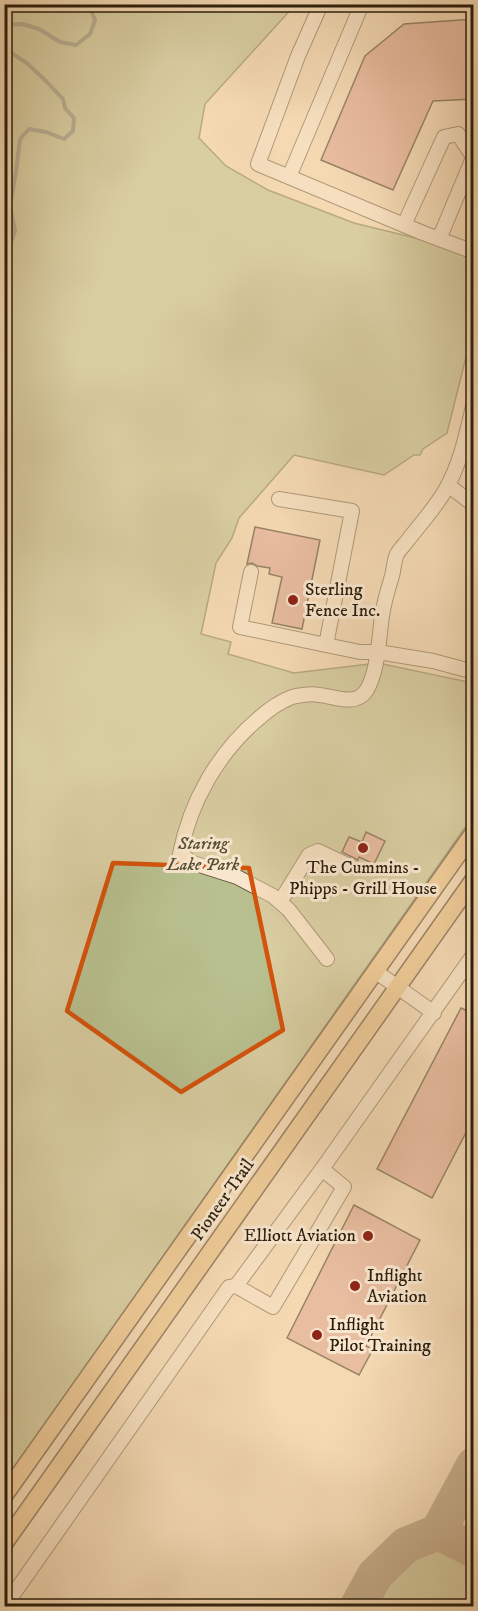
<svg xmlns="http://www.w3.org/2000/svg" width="478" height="1611" font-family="'IM FELL DW Pica',serif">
	<rect width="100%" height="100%" fill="#f4d9b3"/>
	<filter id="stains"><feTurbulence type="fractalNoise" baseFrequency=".00333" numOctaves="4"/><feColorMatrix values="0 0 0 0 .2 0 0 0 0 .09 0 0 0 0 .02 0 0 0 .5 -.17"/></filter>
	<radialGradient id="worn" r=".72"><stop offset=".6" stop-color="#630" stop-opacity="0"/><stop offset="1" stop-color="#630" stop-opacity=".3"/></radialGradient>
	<path fill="#b9c08f" stroke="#726f4d" stroke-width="1.5" d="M5,5H295L205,104L199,138L226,166L268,190L354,223L473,252V338L467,353L447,433L423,449L420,455H414L384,475L294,455L239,518L232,538L216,563L201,634L231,642L228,654L294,673L378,663L473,683V816L5,1481Z
		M434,1549L447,1552L473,1567V1606H371C385,1582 404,1552 434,1549Z"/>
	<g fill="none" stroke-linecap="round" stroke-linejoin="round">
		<path stroke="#6f7c6c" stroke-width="4" d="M4,25L22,24L39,29L60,42L76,45L90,34L95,20L88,4
			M4,46L7,50L28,64L46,81L63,99L65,108L74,118L73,131L64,139L46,132L29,129L20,139L16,172L10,206L15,231L10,245L4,250"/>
		<path stroke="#907c5f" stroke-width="36" d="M438,1532L474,1550
			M358,1606L375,1575L406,1545L438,1532L474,1465"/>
	</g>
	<path fill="#db9c8b" stroke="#2b1e0b" stroke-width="1.5" d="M474,19V99L433,101L393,190L321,160L365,56L404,24Z
		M255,527L320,540L302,629L272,623L282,577L269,574L270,568L257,566L252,563L247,564Z
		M366,832L385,841L374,864L359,857L358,860L342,852L349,837L362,842Z
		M461,1008L474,1014V1117L432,1198L377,1169Z
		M354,1205L420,1240L366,1346L373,1349L359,1375L287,1338Z"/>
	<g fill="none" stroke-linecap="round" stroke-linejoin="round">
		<g stroke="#5d4d35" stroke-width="16">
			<path id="minor" d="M321,4L298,56L258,164L423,233L474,252
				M289,177L362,4
				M404,225L444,137L458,134L474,158
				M439,239L473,158
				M448,485L474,505
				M279,499L352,511L326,645L360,652H378L433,661L474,672
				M251,572L240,627L326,645
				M280,902L309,855L318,851L352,867
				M327,959L289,910L273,896L237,877L193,863L180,854C190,802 218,753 258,719C268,710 279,702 292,697C301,695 311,693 319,695C334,696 355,707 366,691C378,673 379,637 382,616C384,602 388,589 392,576C394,569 394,560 397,554C400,549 405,544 408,540C421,523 436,507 446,489C461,462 467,432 474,402
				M375,971L434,1013
				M322,1169L474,954
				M5,1606L229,1287L236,1286L322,1169L344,1187L273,1307L236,1286"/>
		</g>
		<g stroke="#2b1e0b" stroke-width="19">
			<path id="major" d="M4,1496L474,832
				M4,1544L474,879"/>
		</g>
		<use href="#minor" stroke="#f8e6ce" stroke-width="14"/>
		<use href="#major" stroke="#eabc7a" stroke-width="16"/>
	</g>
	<path d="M0 0H478V1611H0ZM113,863L249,868L283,1030L181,1092L67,1011Z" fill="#f4d9b3" fill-opacity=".55" fill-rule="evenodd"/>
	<path fill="none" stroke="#d5530c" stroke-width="4.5" stroke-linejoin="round" d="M113,863L249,868L283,1030L181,1092L67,1011Z"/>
	<g fill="#8f2418" stroke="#f8e6ce" stroke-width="2">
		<circle cx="293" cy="600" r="6"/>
		<circle cx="363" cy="848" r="6"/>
		<circle cx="368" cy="1236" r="6"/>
		<circle cx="355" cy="1286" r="6"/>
		<circle cx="317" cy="1335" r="6"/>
	</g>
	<g text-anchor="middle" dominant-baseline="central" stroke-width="6" stroke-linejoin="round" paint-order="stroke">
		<g font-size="18" fill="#2b1e0b" stroke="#f8e6ce" text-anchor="start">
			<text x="305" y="590">Sterling<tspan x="305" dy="21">Fence Inc.</tspan></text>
			<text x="363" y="868" text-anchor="middle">The Cummins -<tspan x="363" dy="21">Phipps - Grill House</tspan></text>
			<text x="356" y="1236" text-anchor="end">Elliott Aviation</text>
			<text x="367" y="1276">Inflight<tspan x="367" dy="21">Aviation</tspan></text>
			<text x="329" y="1325">Inflight<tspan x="329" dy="21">Pilot Training</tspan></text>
		</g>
		<g font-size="18" font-style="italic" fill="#564f33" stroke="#f8e6ce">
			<text x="203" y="844">Staring<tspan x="203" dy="21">Lake Park</tspan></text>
		</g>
		<g font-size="18" fill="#2b1e0b" stroke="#f8e6ce">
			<text transform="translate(223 1200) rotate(-55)">Pioneer Trail</text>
		</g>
	</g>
	<rect width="478" height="1611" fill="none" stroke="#f4d9b3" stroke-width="24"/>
	<rect x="6" y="6" width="466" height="1599" fill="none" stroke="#2b1e0b" stroke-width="3"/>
	<rect x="12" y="12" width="454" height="1587" fill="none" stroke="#2b1e0b" stroke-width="1.5"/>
	<rect width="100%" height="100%" filter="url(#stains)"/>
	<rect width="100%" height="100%" fill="url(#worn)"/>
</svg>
